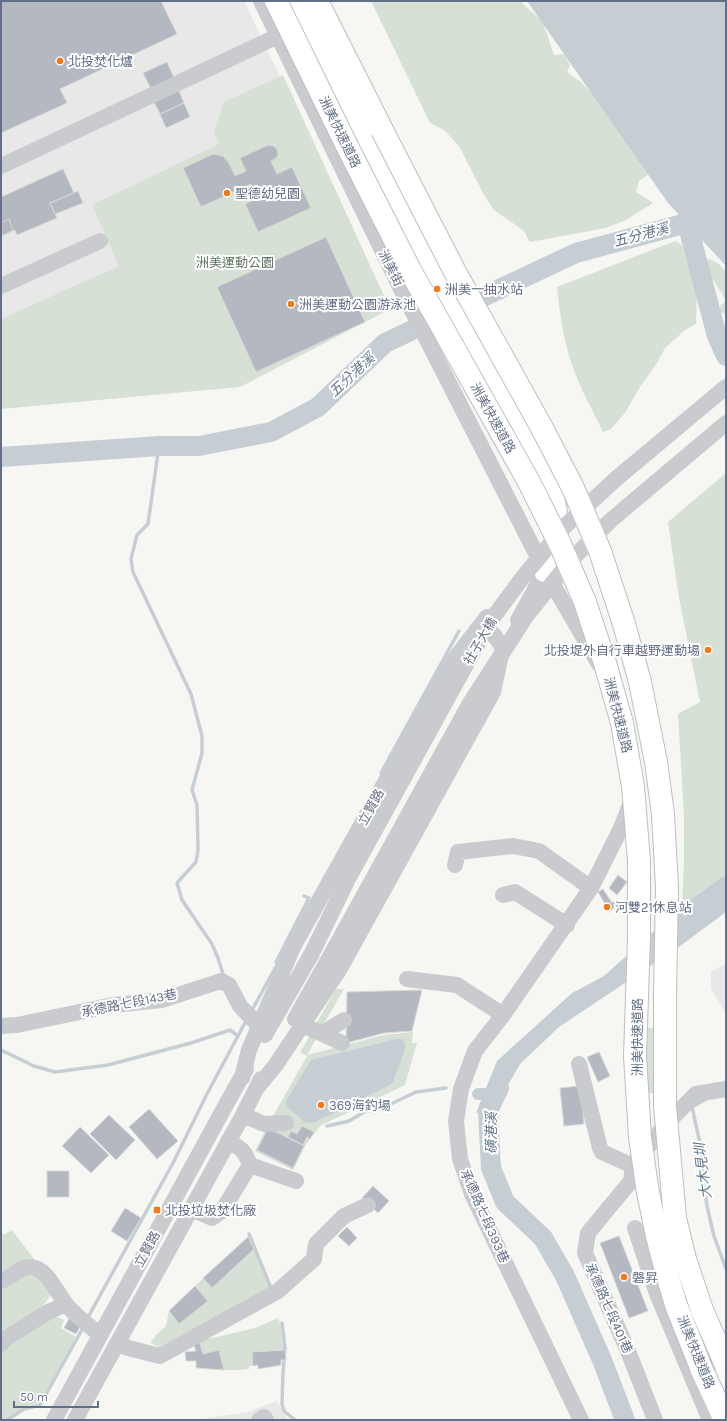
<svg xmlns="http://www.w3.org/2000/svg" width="727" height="1421" font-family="Karla,'Noto Sans TC',sans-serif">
	<rect width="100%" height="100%" fill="#f6f7f3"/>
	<path fill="#e7e8e7" d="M1,1H244L388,304L240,384L1,406Z
		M726,963V1014L711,989V972Z
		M277,1401L288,1420H206L208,1418L248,1412Z"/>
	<path fill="#d6e0d4" d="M371,1H520L543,22L554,55L564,54L570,65L567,72L581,82L610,112L649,174L639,181L636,192L653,203L626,220L606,228L530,242L524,231L494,210L484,195L459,146L444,130L430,123Z
		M283,75L390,309L240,387L1,409V319L119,266L92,205L219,144L214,131L224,102Z
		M675,241L682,245L697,295L696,324L685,330L665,348L657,363L640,387L625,413L611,429L603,432C593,411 581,390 573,368C564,343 560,315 557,287Z
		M708,258L719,264L726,272V315L719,311L721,305L725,302L724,297C718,286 704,271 708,258Z
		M726,473V874L682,906L684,861V815L678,714L700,702L679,598L668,522Z
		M336,989H344L322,1027L316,1024Z
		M629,1028H668V1093H629Z
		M312,1032L318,1035L307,1055L384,1035L413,1032L412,1043H417L405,1085L320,1126L305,1146L293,1170L255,1151L267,1127L307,1056L300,1052Z
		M1,1230L3,1235L12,1230L37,1263L1,1276Z
		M254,1249L270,1290L159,1347L150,1343L157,1334L166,1326L169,1311L179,1324L208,1301L195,1286L203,1278L212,1288Z
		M32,1272L52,1292C43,1313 18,1324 1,1337V1286Z
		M52,1315L58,1317L64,1320L61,1328L76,1337L40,1402L24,1407L4,1420H1V1349Z
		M278,1318L282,1330L283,1350L252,1352L253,1366H249V1369L240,1370H224L219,1350L203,1354L199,1341L255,1328Z"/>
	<path fill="#c6ced4" d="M527,1H726V266L668,203Z
		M726,874V912L676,949L559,1027L520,1064L493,1111L476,1113L497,1061L572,993L604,976L682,906Z
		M397,1039C400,1039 403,1039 405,1043C407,1050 395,1074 393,1082L390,1085L313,1123L305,1122L286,1106V1101L311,1060Z"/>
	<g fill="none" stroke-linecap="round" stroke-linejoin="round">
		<path stroke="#c6ced4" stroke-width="3.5" d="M159,446L148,524L137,535L131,559L133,572L191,694L202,736V753L192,790L197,805L198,850L196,862L177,883L182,900L212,944L218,958L223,974
			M381,773L459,631
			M276,962L309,898L304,896
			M251,1012L279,961
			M1,1050L34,1066L55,1072L108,1065L191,1043L230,1030L238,1036
			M706,1099L692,1107L701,1148L702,1173L707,1206L714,1236L726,1269
			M327,1126L349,1121L366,1111L378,1110L416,1092L446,1088
			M249,1234L271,1288
			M87,1319L173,1163L207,1094L247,1019
			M282,1323L285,1348L283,1372L282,1404L284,1411L295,1420
			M7,1420L24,1409L40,1405L84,1326"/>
		<path stroke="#c6ced4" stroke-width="12" d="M478,1094H496"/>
		<path stroke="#c6ced4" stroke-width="20" d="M687,223L717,336L726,356
			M1,457L159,446H199L271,432L318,407L385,343L576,253L687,223L726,197
			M499,1088L488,1111L491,1168L505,1202L543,1238L565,1276L602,1360L625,1420"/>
	</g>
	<path fill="#b3b8c1" stroke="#d8d9d6" d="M1,1H161L177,34L60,89L67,103L1,133Z
		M167,62L174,78L151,89L143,73Z
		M177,86L184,103L160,114L152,98Z
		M184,103L190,117L166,128L160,114Z
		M268,145L273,146L277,149L278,155L275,159L271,161L277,174L292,167L311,208L258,232L245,204L257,198L251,184L201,207L183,168L213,154L223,156L229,163L235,176L246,171L240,158Z
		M63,169L74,193L50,203L57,218L17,235L15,230L2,236L1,197Z
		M78,191L83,203L55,214L50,203Z
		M9,219L13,230L2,236L1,223Z
		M326,237L365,322L256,372L217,287Z
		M618,875L627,882L617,895L609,888Z
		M603,889L612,903L615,901L618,906L609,911L598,892Z
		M422,990L412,1031L384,1033L346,1043L347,992Z
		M599,1052L610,1076L598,1082L587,1057Z
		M580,1086L584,1124L564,1126L560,1088Z
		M149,1109L178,1141L157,1159L129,1127Z
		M109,1115L135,1140L116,1160L90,1134Z
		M302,1126L314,1132L310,1139L307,1137L303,1145L288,1137L291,1131L297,1134Z
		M80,1127L109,1155L91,1173L62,1146Z
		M268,1128L304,1146L293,1168L257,1150Z
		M47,1171H69V1197H47Z
		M373,1186L389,1201L378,1213L362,1198Z
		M125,1208L141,1218L127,1241L111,1231Z
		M347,1227L357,1238L349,1246L338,1236Z
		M619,1236L648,1311L629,1318L600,1243Z
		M248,1237L254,1249L212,1288L203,1278Z
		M195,1286L208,1301L179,1324L169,1311Z
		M71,1315L83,1321L76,1334L64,1328Z
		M199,1341L203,1354L219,1350L224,1370L197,1368L196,1367V1361H186L185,1352L196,1351L193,1343Z
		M285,1350L286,1360H281V1365L258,1369V1365L253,1366L252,1352Z"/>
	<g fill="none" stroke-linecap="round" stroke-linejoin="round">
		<g stroke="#bcbec2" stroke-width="24">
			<path id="highway" d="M297,1L407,224L551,489C560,520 559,543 545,571
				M317,1L382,130
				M701,1368L725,1420"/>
		</g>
		<path stroke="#c9cbcf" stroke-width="16" d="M261,1L400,287L545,571L599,664
			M1,166L278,36
			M1,286L100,241
			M518,620L545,571
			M478,629L494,635L503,648
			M455,865L458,852L513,846L539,851L591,888
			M503,895L515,892L567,925
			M407,979L457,985L503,1015
			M295,1019L327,962
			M303,1025L342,1043
			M1,1026L17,1025L113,1005L162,1000L221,981L229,985L240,1006L259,1026
			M323,1033L344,1020
			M265,1035L311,955
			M579,1064L600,1148L602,1152L633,1166
			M242,1078L249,1050L293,947L453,661L487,617
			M256,1089L275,1066L339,970L493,692L501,655
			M243,1115L264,1124L286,1123
			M250,1165L296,1181
			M191,1209L212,1218L222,1211L250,1165C245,1151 241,1148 228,1141
			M635,1228L657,1294L710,1420
			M1,1281C12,1278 19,1266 31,1267C47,1268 57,1293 66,1304C75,1316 89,1325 100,1335
			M118,1343L128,1348L160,1356L278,1291L314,1259L316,1244L344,1216L368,1205
			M1,1344L5,1339L48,1312L66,1304
			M54,1420L228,1101L246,1069
			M75,1420L243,1115L261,1079
			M259,1420L264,1417L266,1420
			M581,1420L472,1194L460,1159L456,1121L461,1089L475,1051L503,1015L591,888L621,828L632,800
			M655,1420L628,1351L585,1253L588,1233L631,1181L633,1166L665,1125L696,1094L726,1089"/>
		<use href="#highway" stroke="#fff" stroke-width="22"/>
		<g stroke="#bcbec2" stroke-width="24" stroke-linecap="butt">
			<path id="highway-bridge" d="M276,1L346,144L410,270L529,482L560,544L585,602L605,663L622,723L633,786L639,861V937L635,1056L640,1137L647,1187L657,1236L666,1271L676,1305L701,1368
				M382,130L454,270L542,428L573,488L600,551L624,624L640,682L656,762L663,814L667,888L665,997V1106L675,1218L685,1259L702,1310L726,1365"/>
		</g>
		<path stroke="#c9cbcf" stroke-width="16" d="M311,955L348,879L478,643L492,619L523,577L566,525L617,478L726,387
			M327,962L470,703L527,615L571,560L610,521L726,423"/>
		<use href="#highway-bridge" stroke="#fff" stroke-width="22"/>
	</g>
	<g fill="#f57a16" stroke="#fff" stroke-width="1.5">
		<circle cx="60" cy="61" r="4"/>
		<circle cx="227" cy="193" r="4"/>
		<circle cx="437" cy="289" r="4"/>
		<circle cx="291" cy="304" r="4"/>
		<circle cx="708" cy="650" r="4"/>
		<circle cx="607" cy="907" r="4"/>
		<circle cx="321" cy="1105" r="4"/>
		<rect x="153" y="1206" width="8" height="8" rx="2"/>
		<circle cx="624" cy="1277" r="4"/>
	</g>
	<g text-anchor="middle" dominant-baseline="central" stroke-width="4" stroke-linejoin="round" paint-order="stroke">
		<g font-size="13" fill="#636f88" stroke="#fff" text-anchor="start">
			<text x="68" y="61">北投焚化爐</text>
			<text x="235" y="193">聖德幼兒園</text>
			<text x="445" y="289">洲美一抽水站</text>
			<text x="299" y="304">洲美運動公園游泳池</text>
			<text x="700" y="650" text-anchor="end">北投堤外自行車越野運動場</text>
			<text x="615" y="907">河雙21休息站</text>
			<text x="329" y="1105">369海釣場</text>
			<text x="165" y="1210">北投垃圾焚化廠</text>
			<text x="632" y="1277">磐昇</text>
		</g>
		<g font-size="13" fill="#636f88" stroke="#fff">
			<text transform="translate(340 132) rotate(64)">洲美快速道路</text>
			<text transform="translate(391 268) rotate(63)">洲美街</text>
			<text transform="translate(493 418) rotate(61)">洲美快速道路</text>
			<text transform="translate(480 641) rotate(-60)">社子大橋</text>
			<text transform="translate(618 715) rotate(76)">洲美快速道路</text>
			<text transform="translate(371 807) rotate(-61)">立賢路</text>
			<text transform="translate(129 1003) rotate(-11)">承德路七段143巷</text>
			<text transform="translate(637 1037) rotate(-90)">洲美快速道路</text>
			<text transform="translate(485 1216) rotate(66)">承德路七段393巷</text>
			<text transform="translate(147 1249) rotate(-61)">立賢路</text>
			<text transform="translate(609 1308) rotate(66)">承德路七段401巷</text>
			<text transform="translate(696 1352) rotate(68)">洲美快速道路</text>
		</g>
		<g font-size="13" fill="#5e795f" stroke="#fff">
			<text x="235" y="262">洲美運動公園</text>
		</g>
		<g font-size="14" font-style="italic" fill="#63788b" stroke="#fff">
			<text transform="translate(641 235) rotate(-15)">五分港溪</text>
			<text transform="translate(352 375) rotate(-43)">五分港溪</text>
			<text transform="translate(491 1133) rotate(-90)">磺港溪</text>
			<text transform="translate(703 1171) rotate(-97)">大木見圳</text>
		</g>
	</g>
	<rect width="727" height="1421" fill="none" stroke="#636f88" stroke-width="4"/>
	<path d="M14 1401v6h84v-6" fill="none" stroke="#636f88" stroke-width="2"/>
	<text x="20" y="1401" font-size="12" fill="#636f88" stroke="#ffffff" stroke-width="3" paint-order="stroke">50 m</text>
</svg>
